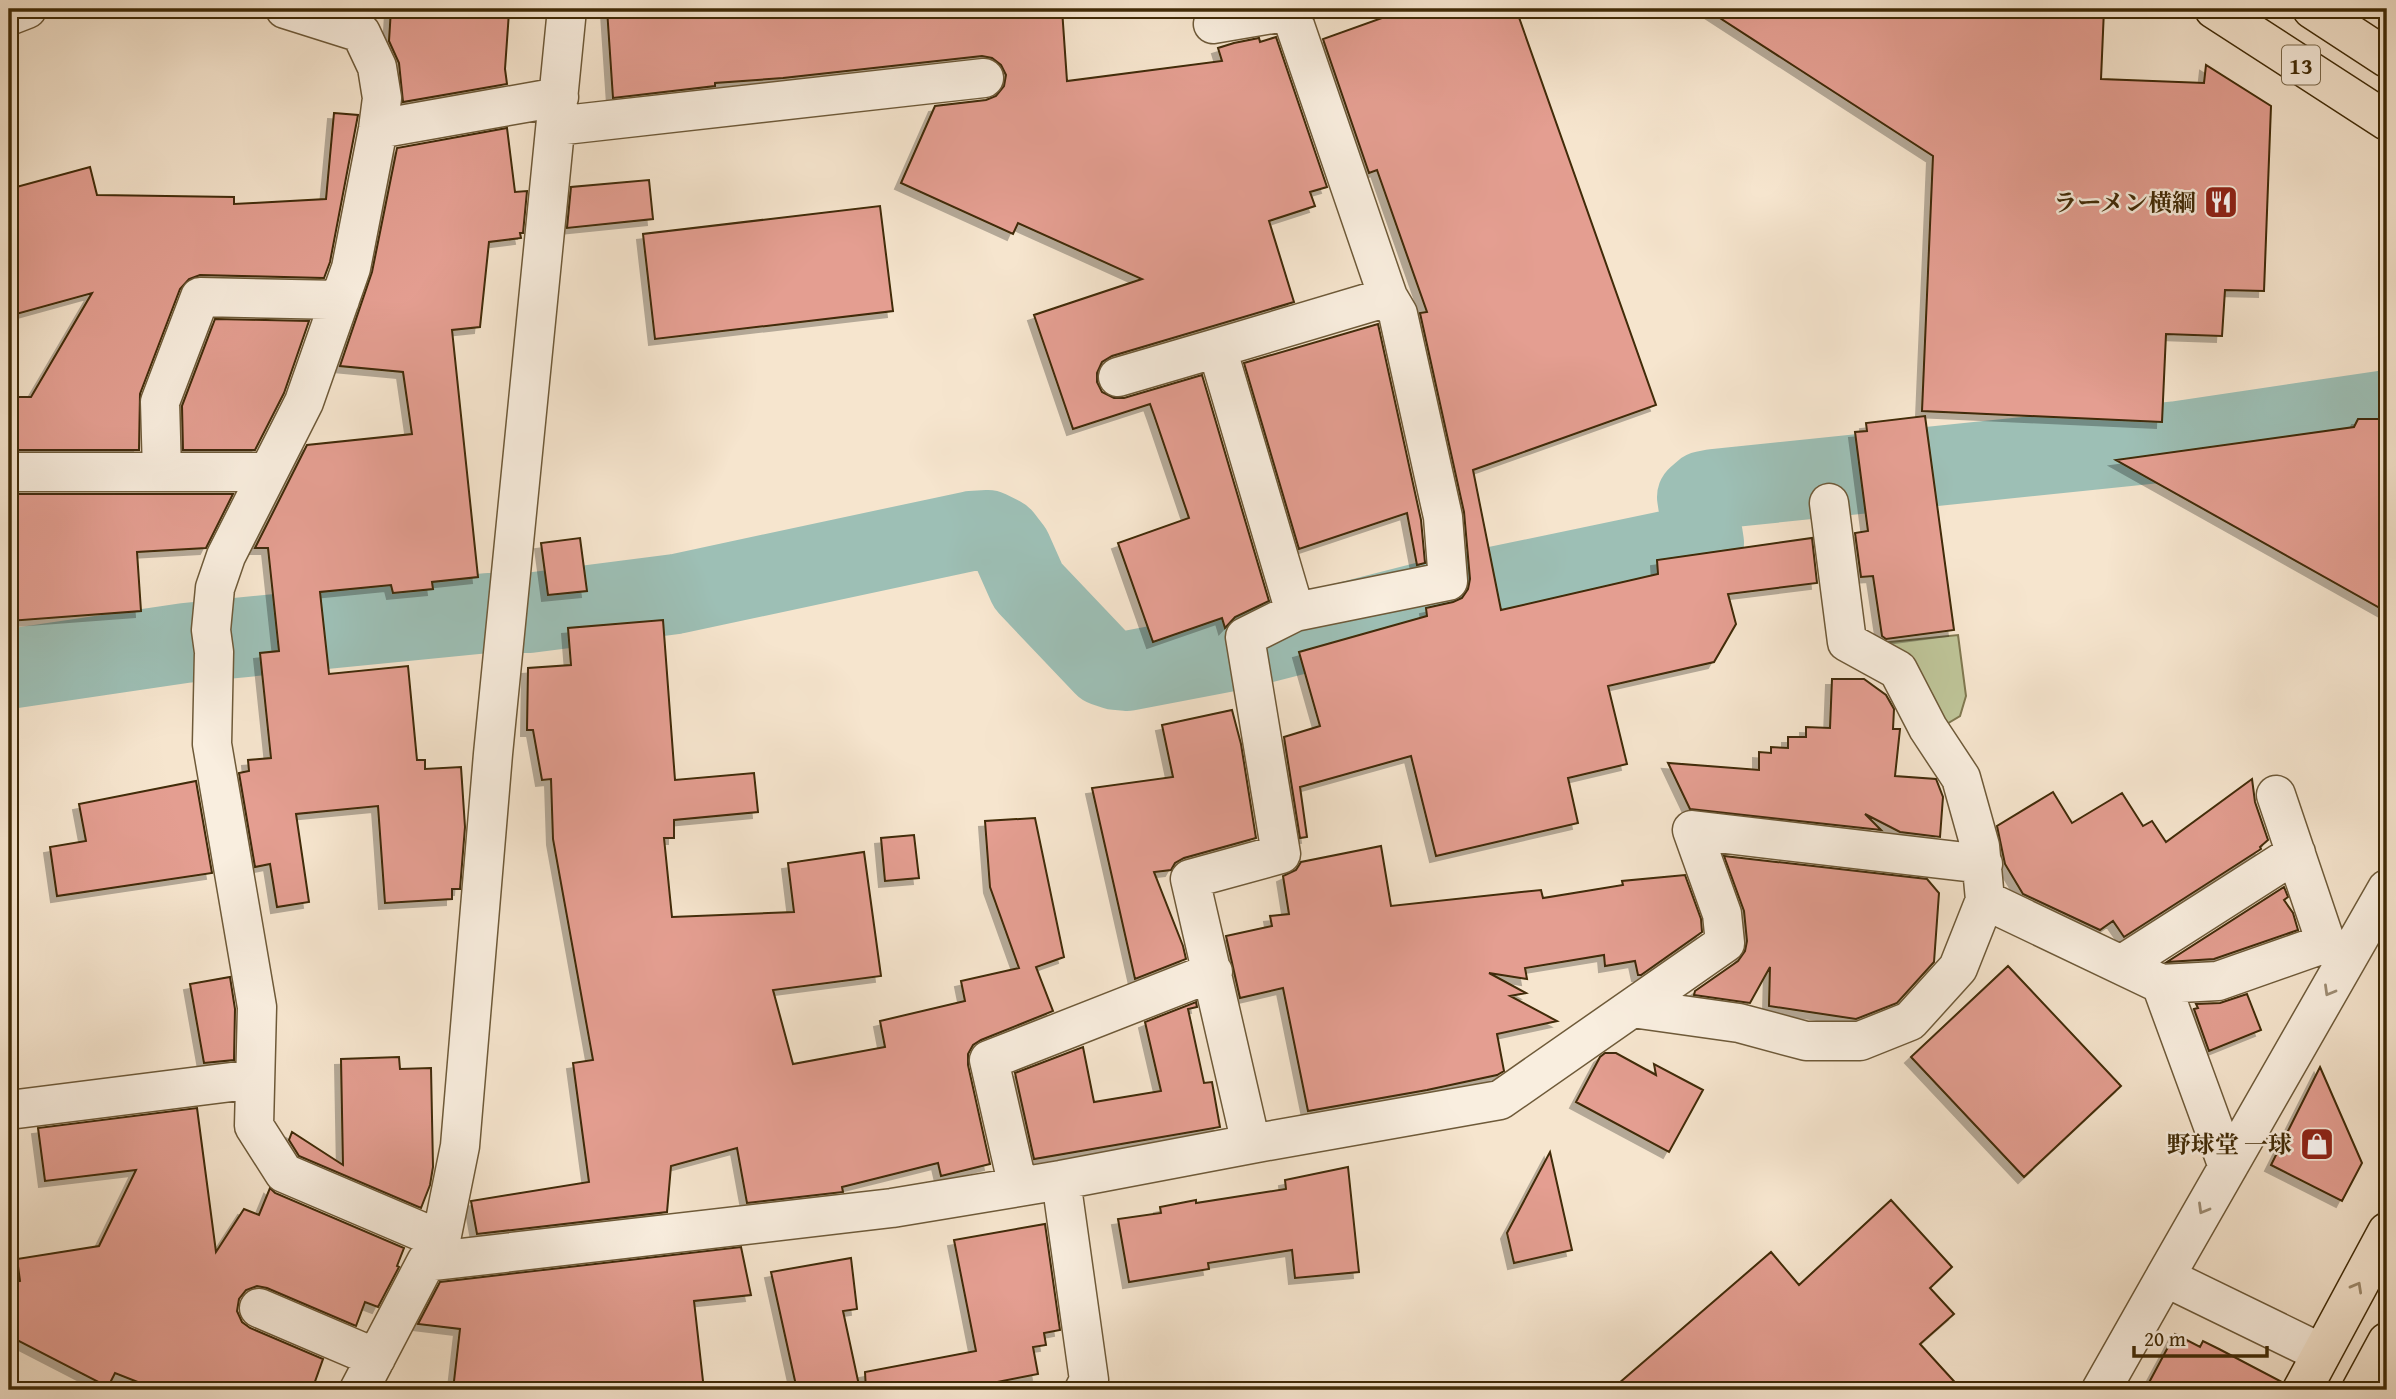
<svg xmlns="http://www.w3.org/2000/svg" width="2396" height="1399" font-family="'Gentium Book Plus','Noto Serif JP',serif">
	<defs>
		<filter id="shadow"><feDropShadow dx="-6" dy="6" stdDeviation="0" flood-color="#0004"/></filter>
	</defs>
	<rect width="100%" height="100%" fill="#f6e5ce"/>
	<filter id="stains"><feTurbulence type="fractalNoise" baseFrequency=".00286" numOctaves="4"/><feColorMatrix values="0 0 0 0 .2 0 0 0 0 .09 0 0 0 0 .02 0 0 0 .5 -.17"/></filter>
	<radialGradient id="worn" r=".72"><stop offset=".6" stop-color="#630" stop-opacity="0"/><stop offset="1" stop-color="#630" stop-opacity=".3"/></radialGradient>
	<path fill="#bec498" stroke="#807850" stroke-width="2" d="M1958,635L1966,696L1960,716L1945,725L1870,644Z"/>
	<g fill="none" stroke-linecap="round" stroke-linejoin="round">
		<path stroke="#9dbfb5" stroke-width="80" d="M9,669L185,643L488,613H528L676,594L971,531L988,530L1002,537L1012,550L1028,586L1104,666L1116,670L1127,671L1237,650L1440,598L1704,543L1697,497L1704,491L1714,489L2178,441L2387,410"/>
	</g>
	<path fill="#e49e91" stroke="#412b07" stroke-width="2" filter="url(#shadow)" d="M391,9H467L509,12L505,69L507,84L403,102L399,63L389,41Z
		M607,9H1062L1067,81L1222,61L1218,48L1234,43L1259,38L1260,42L1276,37L1327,187L1310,192L1315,206L1269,221L1294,302L1112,356L1102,362L1097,373V382L1102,392L1114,398H1124L1202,375L1269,601L1235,617L1225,628L1222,618L1153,642L1118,543L1189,518L1154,415L1150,404L1073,429L1034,315L1142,279L1018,223L1013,234L901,183L935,106L986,100L996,96L1004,86L1006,75L1001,65L992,58L982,56L783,78L715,83V86L613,98Z
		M1407,9H1516L1656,405L1473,470L1501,610L1658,574L1657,560L1812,538L1817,583L1728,594L1736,624L1714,662L1608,686L1627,764L1568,778L1578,823L1436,856L1411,756L1300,787L1307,837L1300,838L1284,737L1320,726L1299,652L1427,616L1426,608L1453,602L1462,598L1468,589L1470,579L1464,512L1420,313L1427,312L1377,170L1369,173L1323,39Z
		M1706,9H2104L2101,79L2204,83L2206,65L2271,106L2264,291L2225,290L2222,336L2166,334L2162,422L1922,411L1933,156Z
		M334,113L358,115L330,262L324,278L200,275L189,279L180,289L140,394L139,450H9V397H31L92,293L9,316V189L90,167L97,195L234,197V204L326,199Z
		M507,128L515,192L527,191L523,233H520L521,238L489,242L480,327L452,330L478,577L432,582L433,589L393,593L391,585L320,592L329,674L408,666L417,760H425V769L461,767L465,827L460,889H452V899L385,903L378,806L296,814L309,902L277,907L270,864L255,867L239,773L249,771L248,760L271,758L260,653L279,651L268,548H255L307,445L412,434L403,372L340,366L372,272L397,148Z
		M649,180L653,219L567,228L571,187Z
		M880,206L893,311L655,339L643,234Z
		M215,319L309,321L284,393L255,450H183L182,406Z
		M1378,324L1421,520L1425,563L1417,565L1407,513L1299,549L1244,363Z
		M1925,416L1954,630L1886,639L1882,636L1873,576L1861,577L1855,533L1868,531L1855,432L1867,431L1866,423Z
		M2358,419H2387V612L2116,460L2354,427Z
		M9,494H233L206,548L137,552L141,611L9,621Z
		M580,538L587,591L548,595L541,543Z
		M663,620L675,780L754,773L758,812L674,820V838H664L672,917L794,912L788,863L864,852L881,976L773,990L793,1064L885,1047L880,1021L965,1001L961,981L1019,968L990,887L985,821L1035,818L1064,957L1036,967L1053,1011L981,1040L973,1045L968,1054V1065L990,1164L941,1176L938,1163L842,1187L843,1192L747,1203L737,1148L671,1166L667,1212L477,1234L471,1201L589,1182L573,1063L593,1060L553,839L551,779L542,780L533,730H527L528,668L571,665L568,628Z
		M1832,679H1864L1886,695L1894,709L1893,729H1900L1895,776L1936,779L1943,797L1940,837L1900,832L1865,814L1881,830L1690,809L1668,763L1759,770V752L1771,753V747L1788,748V737H1806V727L1830,728Z
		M1232,710L1241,744L1256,838L1184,858L1175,863L1171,870L1154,872L1183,946L1186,959L1135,979L1092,788L1173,777L1162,725Z
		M2252,779L2255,802L2268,840L2260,847L2261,849L2124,937L2113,921L2100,930L2023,894L2005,864L1997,826L2053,792L2072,823L2122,793L2143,826L2152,821L2166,842Z
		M196,781L212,873L57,896L50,847L86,841L79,804Z
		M914,835L919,878L885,881L881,838Z
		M1381,846L1391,906L1541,890L1543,898L1623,885L1622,881L1685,875L1701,919L1702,932L1641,975H1638L1635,961L1605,966L1604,955L1525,968L1527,979L1489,973L1526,993L1510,996L1557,1021L1497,1034L1504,1071L1497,1075L1427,1090L1308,1111L1283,988L1240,998L1226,936L1272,926L1270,916L1289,914L1283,876L1296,870L1301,862Z
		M1724,856L1927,879L1939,893L1934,962L1897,1003L1856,1019L1769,1006L1770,967L1750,1003L1694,995L1695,991L1738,961L1745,951L1747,941L1744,911Z
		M2284,887L2288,897L2284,900L2293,913L2298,930L2214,959L2167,962Z
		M2008,966L2121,1086L2024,1177L1911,1057Z
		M230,977L235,1009L234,1060L204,1063L190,984Z
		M2247,994L2261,1030L2209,1051L2194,1009L2198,1008L2196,1004L2220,1003Z
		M1196,1002L1197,1007L1188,1009L1204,1083L1212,1082L1220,1127L1034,1159L1015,1073L1083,1047L1094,1102L1161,1091L1145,1022Z
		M1605,1053H1616L1656,1075L1654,1064L1703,1090L1669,1152L1576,1102L1600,1057Z
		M399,1057L400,1069L431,1068L433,1167L430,1185L421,1208L299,1156L289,1140L292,1132L343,1165L341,1059Z
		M2320,1067L2362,1163L2342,1201L2271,1165Z
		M197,1108L216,1252L244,1209L259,1215L270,1188L275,1193L404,1248L397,1266L399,1267L378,1307L365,1302L356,1326L267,1288L257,1286L246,1290L239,1299L237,1311L242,1322L250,1328L323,1359L312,1390H158L115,1373L108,1387L9,1336V1283L20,1281L17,1259L99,1246L136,1170L45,1181L38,1128Z
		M1550,1152L1572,1250L1514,1263L1507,1233Z
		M1348,1167L1359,1272L1295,1278L1292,1250L1208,1263L1209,1269L1129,1282L1118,1219L1161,1213L1160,1207L1196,1200V1203L1286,1189L1285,1180Z
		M1891,1200L1952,1267L1930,1288L1954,1314L1920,1344L1962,1390H1611L1771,1252L1799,1285Z
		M1045,1224L1060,1330L1044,1333L1046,1345L1033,1347L1038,1374L957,1390H866L865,1372L976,1351L954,1240Z
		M741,1247L751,1295L694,1301L704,1390H629V1383H506V1390H453L460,1329L418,1324L440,1282Z
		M851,1258L857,1309L843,1311L860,1390H797L771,1272Z
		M2175,1334L2200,1347L2203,1341L2219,1349L2282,1382L2280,1390H2145Z"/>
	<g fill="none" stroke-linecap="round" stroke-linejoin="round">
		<g stroke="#6e5a39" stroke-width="41">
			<path id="minor" d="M285,9L361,33L377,67L382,98L378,129L351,268L304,402L226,556L215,588L211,630L214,652L212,744L257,1007L254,1126L284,1173L441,1240
				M9,16L27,9
				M1213,24L1290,11
				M556,126L984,78
				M378,129L559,97
				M1118,377L1217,348
				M9,472H268
				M162,472L160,402L200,297L340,300
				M1295,612L1217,348L1388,297L1290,11L1297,9
				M2276,795L2326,943
				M1985,900L2161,984L2228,1167
				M2121,965L2296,853
				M2161,984L2218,981L2326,943L2347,959
				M1632,1008L1739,1023L1806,1041H1860L1910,1021L1958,968L1985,900L1980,846L1961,778L1928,728L1898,670L1847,642L1829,503
				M9,1110L255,1079
				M1251,1144L1190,879L1281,854L1245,637L1295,612L1448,581L1443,517L1398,314L1388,297
				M1061,1180L1089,1380L1084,1390
				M1018,1187L989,1060L1213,972
				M426,1262L892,1208L1061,1180L1251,1144L1500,1100L1725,943L1722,914L1692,830L1983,864
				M259,1308L376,1358
				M2321,1353L2165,1277L2387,889
				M359,1390L426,1262L441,1240L460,1146L493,754L567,9
				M2101,1390L2165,1277"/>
		</g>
		<g stroke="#412b07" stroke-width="41">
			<path id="major" d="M2214,9L2387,121
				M2312,9L2387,58
				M2361,1390L2387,1342"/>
		</g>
		<g stroke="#412b07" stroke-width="41">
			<path id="highway" d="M2302,1390L2387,1232"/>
		</g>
		<use href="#minor" stroke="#f9eedf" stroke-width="38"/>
		<use href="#major" stroke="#f6e5ce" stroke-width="38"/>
		<use href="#highway" stroke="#f6e5ce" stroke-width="38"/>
	</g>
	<defs><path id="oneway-chevron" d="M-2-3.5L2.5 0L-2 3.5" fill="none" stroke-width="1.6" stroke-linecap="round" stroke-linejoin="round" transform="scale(1.75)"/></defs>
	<g stroke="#9d8c73">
		<use href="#oneway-chevron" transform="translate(2329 991) rotate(120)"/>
		<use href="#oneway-chevron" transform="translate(2203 1209) rotate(120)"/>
	</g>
	<use stroke="#9c886a" href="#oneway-chevron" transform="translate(2357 1287) rotate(-61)"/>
	<defs>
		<g id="restaurant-square" transform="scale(1.75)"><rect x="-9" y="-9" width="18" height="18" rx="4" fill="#8f2418" stroke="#f9eedf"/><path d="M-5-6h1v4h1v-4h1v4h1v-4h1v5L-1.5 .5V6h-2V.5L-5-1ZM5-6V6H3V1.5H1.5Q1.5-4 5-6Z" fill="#fff"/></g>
		<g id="shop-square" transform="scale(1.75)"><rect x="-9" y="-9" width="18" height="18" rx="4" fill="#8f2418" stroke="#f9eedf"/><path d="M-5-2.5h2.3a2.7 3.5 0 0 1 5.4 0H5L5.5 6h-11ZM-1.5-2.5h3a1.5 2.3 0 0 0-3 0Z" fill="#fff"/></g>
	</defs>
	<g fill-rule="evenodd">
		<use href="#restaurant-square" x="2221" y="202"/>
		<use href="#shop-square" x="2317" y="1144"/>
	</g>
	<g text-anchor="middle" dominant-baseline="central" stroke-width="5" stroke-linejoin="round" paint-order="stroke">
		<rect fill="#f9eedf" stroke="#786648" stroke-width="2" x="2282" y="45.5" width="38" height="39" rx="5"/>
		<g font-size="23" font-weight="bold" fill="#412b07">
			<text x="2301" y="65">13</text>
		</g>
		<g font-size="24" font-weight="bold" fill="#412b07" stroke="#f9eedf" text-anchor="end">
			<text x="2196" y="202">ラーメン横綱</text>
			<text x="2292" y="1144">野球堂 一球</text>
		</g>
	</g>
	<rect width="2396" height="1399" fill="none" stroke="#f6e5ce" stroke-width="35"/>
	<rect x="10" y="10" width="2375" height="1378" fill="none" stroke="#412b07" stroke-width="3.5"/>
	<rect x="18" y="18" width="2361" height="1364" fill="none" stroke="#412b07" stroke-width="2"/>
	<path d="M2134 1346v10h133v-10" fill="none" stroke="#412b07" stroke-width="3.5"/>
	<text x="2144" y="1346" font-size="21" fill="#412b07" stroke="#f9eedf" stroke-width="5" paint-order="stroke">20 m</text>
	<rect width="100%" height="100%" filter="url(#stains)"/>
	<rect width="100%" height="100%" fill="url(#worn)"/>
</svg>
